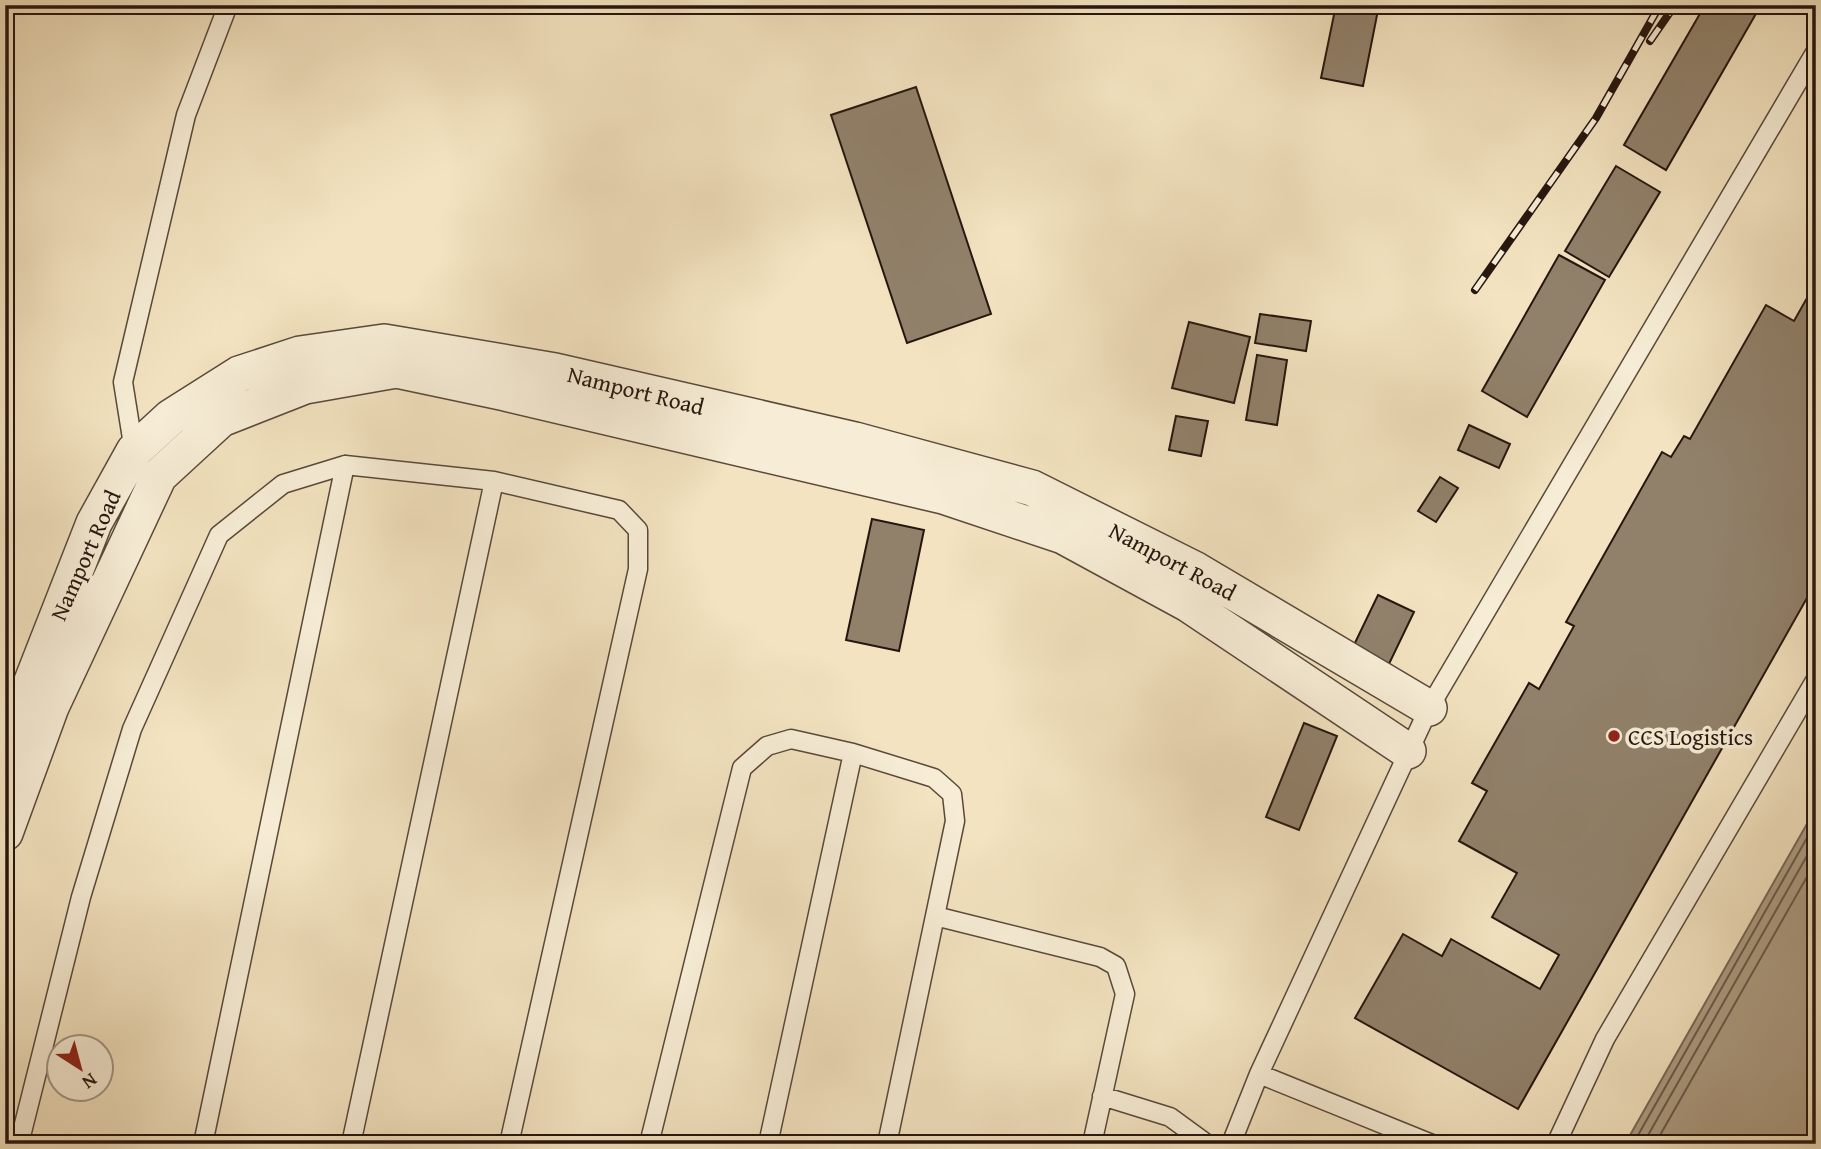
<svg xmlns="http://www.w3.org/2000/svg" width="1821" height="1149" font-family="'Gentium Book Plus',serif">
	<rect width="100%" height="100%" fill="#f3e3c0"/>
	<filter id="stains"><feTurbulence type="fractalNoise" baseFrequency=".00286" numOctaves="4"/><feColorMatrix values="0 0 0 0 .2 0 0 0 0 .09 0 0 0 0 .02 0 0 0 .5 -.17"/></filter>
	<radialGradient id="worn" r=".72"><stop offset=".6" stop-color="#630" stop-opacity="0"/><stop offset="1" stop-color="#630" stop-opacity=".3"/></radialGradient>
	<path fill="#ad9d84" stroke="#776755" stroke-width="2" d="M1816,808V1144H1625Z"/>
	<g fill="none" stroke-linecap="round" stroke-linejoin="round">
		<path stroke="#6a5a4a" stroke-width="2" d="M1633,1144L1816,822
			M1643,1144L1816,840
			M1655,1144L1816,861"/>
	</g>
	<path fill="#91816b" stroke="#26160f" stroke-width="2" d="M1336,5H1379L1363,86L1321,78Z
		M1705,5H1761L1666,170L1624,145Z
		M916,87L991,314L907,343L831,115Z
		M1616,166L1660,192L1609,277L1565,251Z
		M1559,255L1605,280L1527,417L1482,391Z
		M1816,282V582L1518,1109L1355,1018L1403,934L1442,956L1451,939L1540,989L1559,955L1492,917L1517,873L1459,841L1487,791L1472,783L1529,683L1539,689L1574,626L1566,622L1662,452L1671,457L1684,436L1690,439L1766,305L1794,321Z
		M1260,314L1311,321L1306,351L1255,343Z
		M1189,322L1250,337L1234,403L1172,388Z
		M1257,355L1287,360L1277,425L1246,420Z
		M1176,416L1208,421L1201,456L1169,450Z
		M1469,425L1510,444L1499,468L1458,450Z
		M1440,477L1458,488L1436,522L1418,511Z
		M872,519L924,530L899,651L846,640Z
		M1378,595L1414,612L1388,666L1352,649Z
		M1304,723L1337,736L1299,830L1266,817Z"/>
	<g fill="none" stroke-linecap="round" stroke-linejoin="round">
		<g stroke="#59493b" stroke-width="21">
			<path id="service" d="M134,451L123,382L186,115L228,5
				M935,916L1100,957L1116,966L1125,994L1092,1144
				M1259,1074L1432,1144
				M1102,1096L1170,1117L1207,1144
				M19,1144L81,897L132,729L219,535L283,484L345,465L494,481L619,510L638,530V569L509,1144
				M203,1144L345,465
				M351,1144L494,481
				M649,1144L742,768L767,746L791,739L853,753L934,778L952,794L955,821L887,1144
				M768,1144L853,753
				M1231,1144L1259,1074L1429,708L1816,51
				M1556,1144L1605,1039L1816,679"/>
		</g>
		<g stroke="#59493b" stroke-width="38">
			<path id="minor" d="M5,750L94,523L134,451L171,417L239,374L300,354L384,342L555,371L855,440L1032,488L1196,570L1429,708
				M5,833L51,707L159,476L221,419L305,386L396,370L505,393L943,496L1063,536L1188,604L1408,751"/>
		</g>
		<use href="#service" stroke="#f7edd6" stroke-width="18"/>
		<use href="#minor" stroke="#f7edd6" stroke-width="35"/>
		<g stroke="#26160f" stroke-width="8">
			<path id="rail" d="M1650,41L1675,5
				M1475,290L1596,118L1660,5"/>
		</g>
		<use href="#rail" stroke="#f7edd6" stroke-width="5" stroke-dasharray="16" stroke-linecap="butt"/>
	</g>
	<circle fill="#8f2418" stroke="#f7edd6" stroke-width="2.5" cx="1614" cy="736" r="7"/>
	<g text-anchor="middle" dominant-baseline="central" stroke-width="7" stroke-linejoin="round" paint-order="stroke">
		<g font-size="23" fill="#26160f" stroke="#f7edd6">
			<text transform="translate(636 390) rotate(14)">Namport Road</text>
			<text transform="translate(85 555) rotate(-66)">Namport Road</text>
			<text transform="translate(1173 561) rotate(28)">Namport Road</text>
		</g>
		<g font-size="23" fill="#26160f" stroke="#f7edd6" text-anchor="start">
			<text x="1628" y="736">CCS Logistics</text>
		</g>
	</g>
	<rect width="1821" height="1149" fill="none" stroke="#f3e3c0" stroke-width="28"/>
	<rect x="7" y="7" width="1807" height="1135" fill="none" stroke="#26160f" stroke-width="3.5"/>
	<rect x="14" y="14" width="1793" height="1121" fill="none" stroke="#26160f" stroke-width="2"/>
	<g transform="translate(80 1068) rotate(144)"><circle r="33" fill="#f7edd6" stroke="#a39786" stroke-width="2"/>
	<path d="M0-5L12 26L0 18L-12 26Z" fill="#8f2418"/>
	<text y="-10" font-size="19" font-weight="bold" text-anchor="middle" fill="#26160f">N</text>
	</g>
	<rect width="100%" height="100%" filter="url(#stains)"/>
	<rect width="100%" height="100%" fill="url(#worn)"/>
</svg>
